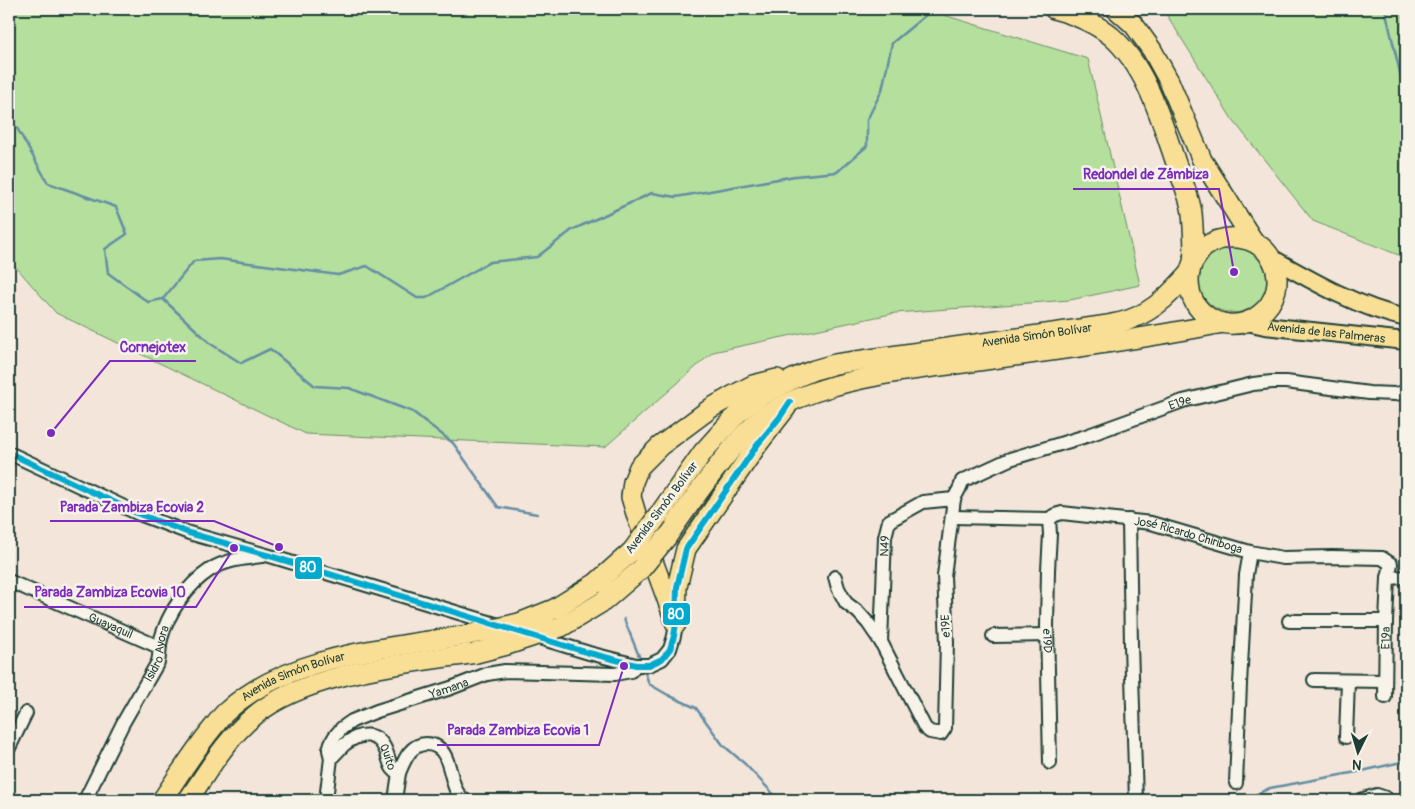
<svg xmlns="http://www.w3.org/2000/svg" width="1415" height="809" font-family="Pangolin,sans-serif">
	<rect width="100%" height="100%" fill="#f3e5d9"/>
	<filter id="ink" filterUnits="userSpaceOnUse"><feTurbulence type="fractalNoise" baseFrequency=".02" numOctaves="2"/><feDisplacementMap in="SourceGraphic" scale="10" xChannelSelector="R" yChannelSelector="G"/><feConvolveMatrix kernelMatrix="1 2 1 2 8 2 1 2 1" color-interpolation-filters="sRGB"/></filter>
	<g filter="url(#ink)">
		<path fill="#b5df9c" stroke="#6a8e68" d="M9,9H924L1088,59L1140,285L1070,300L895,313L713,352L605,447L306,434L56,313L9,259Z
			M1163,9H1406V258L1313,221L1232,119Z
			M1256,245L1272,277C1269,284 1267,293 1263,299C1260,304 1253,308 1248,310C1227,318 1204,307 1198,286C1196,280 1195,273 1197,267C1200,260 1205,253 1209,247Z"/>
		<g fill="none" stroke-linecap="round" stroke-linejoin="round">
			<path stroke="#648da4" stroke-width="2.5" d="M1385,9L1406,98
				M9,121L17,128L48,183L116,207L127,234L105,249L108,273L148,302L163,299L211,344L241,363L270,349L315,386L349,388L413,412L453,443L498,507L537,514
				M163,299L194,261L220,259L338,275L367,266L417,298H426L490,262L537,257L572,230L652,193L676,197L795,176L837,172L867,146V120L882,90L892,43L933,9
				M624,619L641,661
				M644,669L649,684L668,695L696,708L723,745L745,764L779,800
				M1244,800L1270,788L1362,771L1406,761"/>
			<g stroke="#1f3d34" stroke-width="16">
				<g id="minor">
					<path d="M9,453L139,514L189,533L270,556L502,626"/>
					<path id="s1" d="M952,517L1049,519L1055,515L1062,513L1151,523L1250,552L1283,558L1332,557L1382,558L1391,564L1388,578L1406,577"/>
					<path id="s2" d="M1049,519L1050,534L1048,570L1047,626L1050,763"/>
					<path d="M1129,520L1131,645L1136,800"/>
					<path id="s3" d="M835,577L838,588L846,603L858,612L868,623L881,642L925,728L930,732L941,734L945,728L947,642L944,576L954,499C957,492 961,488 962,481L1010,459L1086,436L1183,401L1253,384L1272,382H1286L1369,393L1395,394L1406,392"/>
					<path id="s4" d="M9,581L159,647"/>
					<path d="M1289,621H1386"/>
					<path d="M533,636L589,653L636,665H649L662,659L670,649L674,636L676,624"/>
					<path d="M993,636L1047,635"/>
					<path id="s5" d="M881,642L885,537L889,521L923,502L954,499"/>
					<path d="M1314,680L1384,681"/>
					<path id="s6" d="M1385,697L1386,621L1388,578"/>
					<path d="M1346,737L1348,681"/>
					<path d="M9,748L26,713"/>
					<path id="s7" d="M331,758C336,754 340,748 345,744C360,732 378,731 386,751C390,760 389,769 399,773C404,761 410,744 426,744C451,744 448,775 457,792C459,795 462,798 465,800"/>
					<path d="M1236,783L1240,684L1246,575L1250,552"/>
					<path id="s8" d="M85,800L123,723L158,662C160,654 159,647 161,639C168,613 187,585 210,570C225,560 245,558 263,556"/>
					<path id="s9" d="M326,800L331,758L329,750L331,743L335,736L342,728L352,721L377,711L451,688L487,674L505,671L615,674L631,671L636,665"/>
					<path d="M395,800L399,773"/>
					<path d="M1361,800L1377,795L1386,798L1387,800"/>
				</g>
			</g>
			<g stroke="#1f3d34" stroke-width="20">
				<g id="major">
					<path d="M1270,257C1314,282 1357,307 1406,318"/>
					<path id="s10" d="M1247,322L1265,326L1406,341"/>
				</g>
			</g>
			<g stroke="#1f3d34" stroke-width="22">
				<g id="highway">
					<path d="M1054,9C1073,14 1095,23 1111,36C1147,67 1162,123 1177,166C1182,180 1190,198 1192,213C1193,226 1195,249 1193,262C1192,265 1190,269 1190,272C1187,286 1191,301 1201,311C1238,347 1296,303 1271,258C1257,235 1225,232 1205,247C1200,250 1197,257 1193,262"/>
					<path d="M1116,9L1134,25L1152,50L1169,81L1202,160L1254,242"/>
					<path id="s11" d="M658,516L703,452L738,413L762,395L795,378L814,370L835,364L1108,325C1116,323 1124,322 1131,319C1156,310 1173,291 1190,272"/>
					<path d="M667,537C686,509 705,482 726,456C738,441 750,426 766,415C806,389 857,379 904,371C1011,356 1117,344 1223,323"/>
					<path d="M676,615L677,587L686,549L758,444L786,408"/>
					<path d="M676,624L637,517L631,497L633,482L639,467L660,446L711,408L732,396L753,385L777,379"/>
					<path id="s12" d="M162,800C179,775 195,749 215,725C219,720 222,715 227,711C288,655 389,648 468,635"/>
					<path d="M188,800C208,771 226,739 254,716C306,672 410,663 476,653"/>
				</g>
			</g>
			<use href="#minor" stroke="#f7f3e8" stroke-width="12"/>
			<use href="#major" stroke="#f9df96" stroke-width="16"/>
			<use href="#highway" stroke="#f9df96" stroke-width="19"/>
			<g stroke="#1f3d34" stroke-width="22" stroke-linecap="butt">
				<path id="highway-bridge" d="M468,635L519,623L554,609L596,583L632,551L658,516
					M476,653L507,645L561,627L604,601L641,569L667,537"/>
			</g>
			<use href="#highway-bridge" stroke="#f9df96" stroke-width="19"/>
			<g stroke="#f7f3e8" stroke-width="10">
				<path id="bus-1" d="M9,453L139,514L189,533L270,556L589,653L636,665H649L662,659L670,649L674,636L676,624L677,587L686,549L758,444L780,417L790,402"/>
			</g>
			<use href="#bus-1" stroke="#00a9ce" stroke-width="6"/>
		</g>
	</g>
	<g text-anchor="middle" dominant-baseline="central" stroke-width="5" stroke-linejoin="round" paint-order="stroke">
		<g font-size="12" fill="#1f3d34" stroke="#f7f3e8">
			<text stroke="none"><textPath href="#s10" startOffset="80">Avenida de las Palmeras</textPath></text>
			<text stroke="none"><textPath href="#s11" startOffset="444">Avenida Simón Bolívar</textPath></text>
			<text stroke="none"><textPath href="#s3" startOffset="684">E19e</textPath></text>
			<text transform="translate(662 508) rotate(-53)">Avenida Simón Bolívar</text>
			<text stroke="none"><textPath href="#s1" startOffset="240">José Ricardo Chiriboga</textPath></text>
			<text stroke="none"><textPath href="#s5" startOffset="96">N49</textPath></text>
			<text stroke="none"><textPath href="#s4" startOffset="111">Guayaquil</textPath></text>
			<text transform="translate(946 626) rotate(-93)">e19E</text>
			<text stroke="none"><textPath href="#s6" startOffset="59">E19a</textPath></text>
			<text stroke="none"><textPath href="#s2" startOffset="122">e19D</textPath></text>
			<text stroke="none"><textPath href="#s8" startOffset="164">Isidro Ayora</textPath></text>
			<text stroke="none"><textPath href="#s12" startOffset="186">Avenida Simón Bolívar</textPath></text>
			<text stroke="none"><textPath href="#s9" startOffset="191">Yamana</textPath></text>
			<text stroke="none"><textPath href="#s7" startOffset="76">Quito</textPath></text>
		</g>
	</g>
	<path fill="none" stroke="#7b2cbf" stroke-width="2" d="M1234 272L1219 189H1073M51 433L110 361H196M279 547L214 521H50M234 548L196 607H24M624 666L599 745H437"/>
	<g fill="#7b2cbf" stroke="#f7f3e8" stroke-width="2">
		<circle cx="1234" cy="272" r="5"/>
		<circle cx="51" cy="433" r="5"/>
		<circle cx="279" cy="547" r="5"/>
		<circle cx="234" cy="548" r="5"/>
		<circle cx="624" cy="666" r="5"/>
	</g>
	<g font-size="14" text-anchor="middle" font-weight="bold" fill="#7b2cbf" stroke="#f7f3e8" stroke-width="5" stroke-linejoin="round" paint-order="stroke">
		<text x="1146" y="179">Redondel de Zámbiza</text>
		<text x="153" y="352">Cornejotex</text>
		<text x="132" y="512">Parada Zambiza Ecovia 2</text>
		<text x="110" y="597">Parada Zambiza Ecovia 10</text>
		<text x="518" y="735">Parada Zambiza Ecovia 1</text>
	</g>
	<g stroke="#f7f3e8" stroke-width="2">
		<rect x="294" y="556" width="29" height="24" rx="5" fill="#00a9ce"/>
		<rect x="662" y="602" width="29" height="24" rx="5" fill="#00a9ce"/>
	</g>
	<g font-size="14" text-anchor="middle" font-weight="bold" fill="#fff">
		<text x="308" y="572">80</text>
		<text x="676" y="619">80</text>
	</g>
	<rect width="1415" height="809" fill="none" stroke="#f7f3e8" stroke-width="30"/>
	<rect x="15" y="15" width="1385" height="779" fill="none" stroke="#1f3d34" stroke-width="2" filter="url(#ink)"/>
	<g transform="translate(1358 752) rotate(185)" stroke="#f7f3e8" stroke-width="4" paint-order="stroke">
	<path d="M0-4L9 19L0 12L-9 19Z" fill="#1f3d34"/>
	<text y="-8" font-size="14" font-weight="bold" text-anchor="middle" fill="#1f3d34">N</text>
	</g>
</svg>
